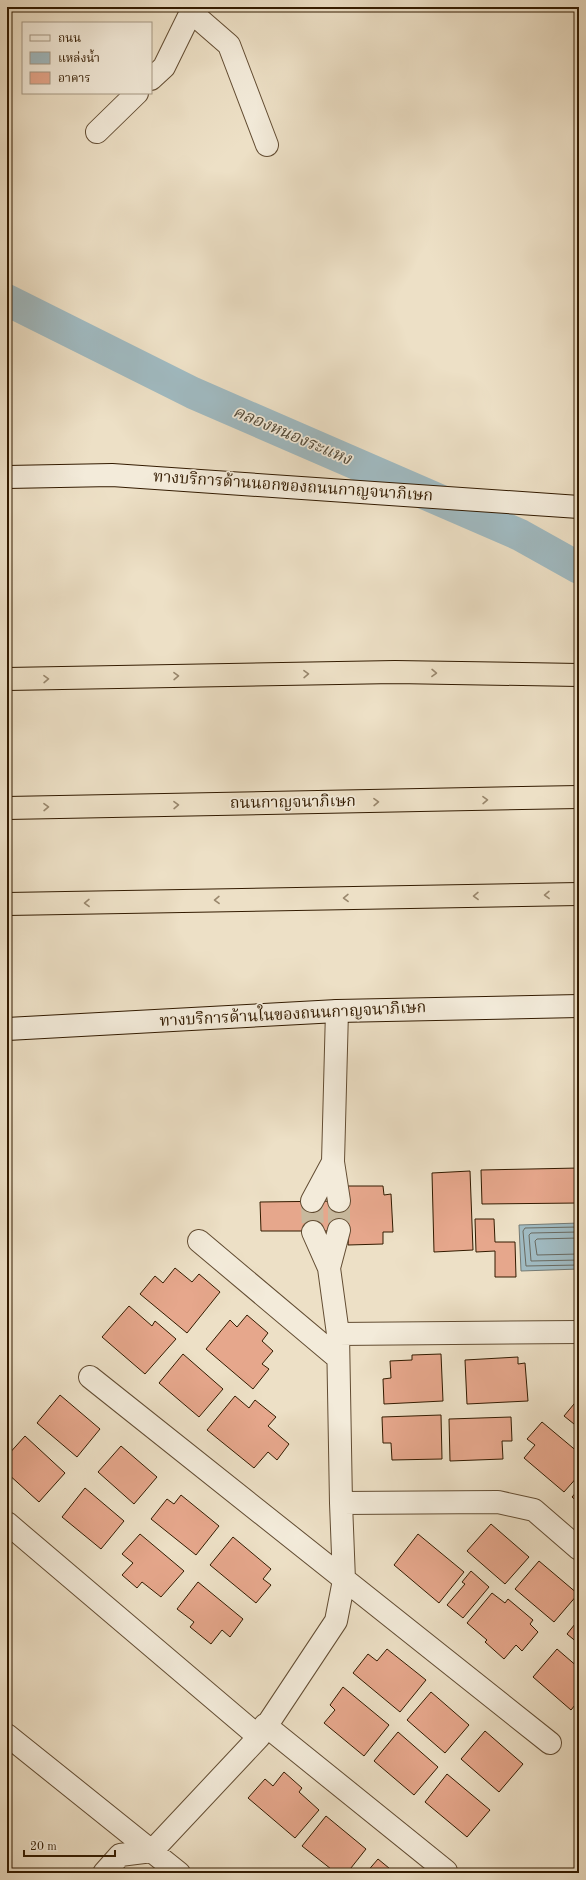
<svg xmlns="http://www.w3.org/2000/svg" width="586" height="1880" font-family="'Old Standard TT','Noto Serif Thai',serif">
	<rect width="100%" height="100%" fill="#ede0c6"/>
	<filter id="stains"><feTurbulence type="fractalNoise" baseFrequency=".005" numOctaves="4"/><feColorMatrix values="0 0 0 0 .2 0 0 0 0 .09 0 0 0 0 .02 0 0 0 .5 -.17"/></filter>
	<radialGradient id="worn" r=".72"><stop offset=".6" stop-color="#630" stop-opacity="0"/><stop offset="1" stop-color="#630" stop-opacity=".3"/></radialGradient>
	<path fill="#a0bac1" stroke="#747a74" d="M579,1223V1269L521,1271L519,1225Z"/>
	<g fill="none" stroke-linecap="round" stroke-linejoin="round">
		<path stroke="#6a6a60" stroke-width="1" d="M579,1227L525,1228L523,1231L526,1266L579,1265
			M579,1232L531,1233L529,1235L531,1261L579,1260
			M579,1238L537,1239L535,1241L537,1255L579,1254"/>
		<path stroke="#a0bac1" stroke-width="32" d="M7,300L193,393L520,535L579,568"/>
	</g>
	<path fill="#e6a78c" stroke="#331b00" d="M579,1168V1203L482,1204L481,1170Z
		M470,1171L473,1250L434,1252L432,1173Z
		M346,1186H383L384,1195L391,1194L393,1232H383V1244L348,1245L349,1231H261L260,1202L339,1201Z
		M475,1219H494L495,1242H515L516,1277H495V1251L476,1252Z
		M175,1268L192,1282L199,1274L220,1292L187,1333L140,1294L155,1276L163,1283Z
		M129,1306L152,1326L155,1321L176,1339L145,1374L102,1337Z
		M247,1315L268,1333L262,1341L273,1351L262,1364L269,1369L253,1389L206,1349L230,1320L237,1327Z
		M183,1354L223,1389L199,1417L159,1383Z
		M441,1354L443,1401L384,1404L383,1379L391,1378L390,1361L412,1360V1355Z
		M518,1357V1364L525,1363L528,1401L467,1404L465,1360Z
		M60,1395L100,1429L77,1457L37,1423Z
		M235,1396L249,1408L255,1400L276,1417L268,1426L289,1444L277,1460L268,1452L254,1468L207,1430Z
		M579,1398V1428L564,1416Z
		M441,1415L442,1459L392,1460L391,1443H383L382,1417Z
		M511,1417L512,1441H502L503,1459L450,1461L449,1419Z
		M542,1422L579,1453V1475L564,1492L524,1458L535,1445L527,1439Z
		M25,1436L65,1473L39,1502L7,1473V1456Z
		M121,1446L157,1477L134,1504L98,1472Z
		M85,1488L124,1521L101,1549L62,1517Z
		M579,1489V1503L572,1497Z
		M181,1495L219,1526L196,1555L151,1519L167,1499L174,1504Z
		M491,1524L529,1557L505,1584L467,1551Z
		M140,1534L184,1571L161,1597L142,1582L137,1588L122,1575L133,1563L122,1554Z
		M418,1534L464,1572L439,1603L394,1565Z
		M233,1537L271,1569L263,1579L271,1585L256,1603L210,1565Z
		M539,1561L578,1594L554,1622L515,1589Z
		M471,1571L489,1587L463,1618L447,1605L465,1584L462,1582Z
		M198,1582L243,1619L230,1637L222,1630L211,1644L190,1627L194,1622L177,1609Z
		M492,1593L505,1603L508,1599L533,1620L530,1624L538,1632L522,1651L516,1645L504,1659L485,1642L487,1640L467,1623Z
		M579,1619V1644L567,1634Z
		M387,1649L426,1680L400,1712L353,1673L368,1654L377,1661Z
		M557,1649L579,1668V1700L571,1710L533,1677Z
		M343,1687L389,1725L364,1756L324,1723L335,1710L330,1705Z
		M431,1692L469,1725L445,1753L407,1720Z
		M485,1731L523,1764L499,1792L461,1759Z
		M398,1732L438,1767L414,1795L374,1761Z
		M284,1772L302,1788L299,1792L319,1810L295,1838L248,1798L265,1779L273,1786Z
		M447,1774L490,1810L467,1837L425,1802Z
		M326,1816L366,1849L347,1873H336L302,1846Z
		M378,1859L395,1873H366Z"/>
	<g fill="none" stroke-linecap="round" stroke-linejoin="round">
		<path stroke="#c8b99e" stroke-width="22" stroke-dasharray="22 11" stroke-linecap="butt" d="M312,1201L313,1232
			M339,1201V1230"/>
		<g stroke="#624c32" stroke-width="24">
			<path id="minor" d="M191,12L229,45L267,145
				M151,79L164,67L191,12V7
				M97,132L137,93
				M337,1011L333,1162L339,1201
				M312,1201L333,1162
				M199,1241L338,1358
				M329,1268L339,1230
				M338,1334L579,1332
				M90,1377L550,1743
				M341,1503L498,1502L534,1510L579,1549
				M7,1523L259,1737
				M265,1725L446,1871
				M7,1735L179,1873
				M104,1873L120,1855L152,1851L259,1737L336,1621L344,1580L341,1503L338,1334L329,1268L313,1232"/>
		</g>
		<g stroke="#331b00" stroke-width="24">
			<path id="secondary" d="M7,477L112,475L579,507
				M7,1029L337,1011L579,1006"/>
		</g>
		<g stroke="#331b00" stroke-width="24">
			<path id="motorway" d="M7,679L395,672L579,675
				M7,808L579,797
				M7,904L579,894"/>
		</g>
		<use href="#minor" stroke="#f3ebda" stroke-width="22"/>
		<use href="#secondary" stroke="#f3ebda" stroke-width="22"/>
		<use href="#motorway" stroke="#ede0c6" stroke-width="22"/>
	</g>
	<defs><path id="oneway-chevron" d="M-2-3.5L2.5 0L-2 3.5" fill="none" stroke-width="1.6" stroke-linecap="round" stroke-linejoin="round"/></defs>
	<g stroke="#99876d">
		<use href="#oneway-chevron" transform="translate(434 673) rotate(1)"/>
		<use href="#oneway-chevron" transform="translate(306 674) rotate(-1)"/>
		<use href="#oneway-chevron" transform="translate(176 676) rotate(-1)"/>
		<use href="#oneway-chevron" transform="translate(46 679) rotate(-1)"/>
		<use href="#oneway-chevron" transform="translate(485 800) rotate(-1)"/>
		<use href="#oneway-chevron" transform="translate(376 802) rotate(-1)"/>
		<use href="#oneway-chevron" transform="translate(176 805) rotate(-1)"/>
		<use href="#oneway-chevron" transform="translate(46 807) rotate(-1)"/>
		<use href="#oneway-chevron" transform="translate(547 895) rotate(179)"/>
		<use href="#oneway-chevron" transform="translate(476 896) rotate(179)"/>
		<use href="#oneway-chevron" transform="translate(346 898) rotate(179)"/>
		<use href="#oneway-chevron" transform="translate(217 900) rotate(179)"/>
		<use href="#oneway-chevron" transform="translate(87 903) rotate(179)"/>
	</g>
	<g text-anchor="middle" dominant-baseline="central" stroke-width="3.5" stroke-linejoin="round" paint-order="stroke">
		<g font-size="16" fill="#331b00" stroke="#f3ebda">
			<text transform="translate(293 487) rotate(4)">ทางบริการด้านนอกของถนนกาญจนาภิเษก</text>
			<text transform="translate(293 803) rotate(-1)">ถนนกาญจนาภิเษก</text>
			<text transform="translate(293 1015) rotate(-3)">ทางบริการด้านในของถนนกาญจนาภิเษก</text>
		</g>
		<g font-size="17" font-style="italic" fill="#544b3a" stroke="#f3ebda">
			<text transform="translate(292 436) rotate(23)">คลองหนองระแหง</text>
		</g>
	</g>
	<rect width="586" height="1880" fill="none" stroke="#ede0c6" stroke-width="24"/>
	<rect x="8" y="8" width="570" height="1864" fill="none" stroke="#331b00" stroke-width="2"/>
	<rect x="12" y="12" width="562" height="1856" fill="none" stroke="#331b00"/>
	<rect x="22" y="22" width="130" height="72" fill="#f3ebda" stroke="#a69883"/>
	<rect x="30" y="35" width="20" height="6" fill="#f3ebda" stroke="#a69883"/>
	<text x="58" y="42" font-size="12" fill="#331b00">ถนน</text>
	<rect x="30" y="52" width="20" height="12" fill="#a0bac1" stroke="#a69883"/>
	<text x="58" y="62" font-size="12" fill="#331b00">แหล่งน้ำ</text>
	<rect x="30" y="72" width="20" height="12" fill="#e6a78c" stroke="#a69883"/>
	<text x="58" y="82" font-size="12" fill="#331b00">อาคาร</text>
	<path d="M24 1850v6h91v-6" fill="none" stroke="#331b00" stroke-width="2"/>
	<text x="30" y="1850" font-size="12" fill="#331b00" stroke="#f3ebda" stroke-width="3" paint-order="stroke">20 m</text>
	<rect width="100%" height="100%" filter="url(#stains)"/>
	<rect width="100%" height="100%" fill="url(#worn)"/>
</svg>
